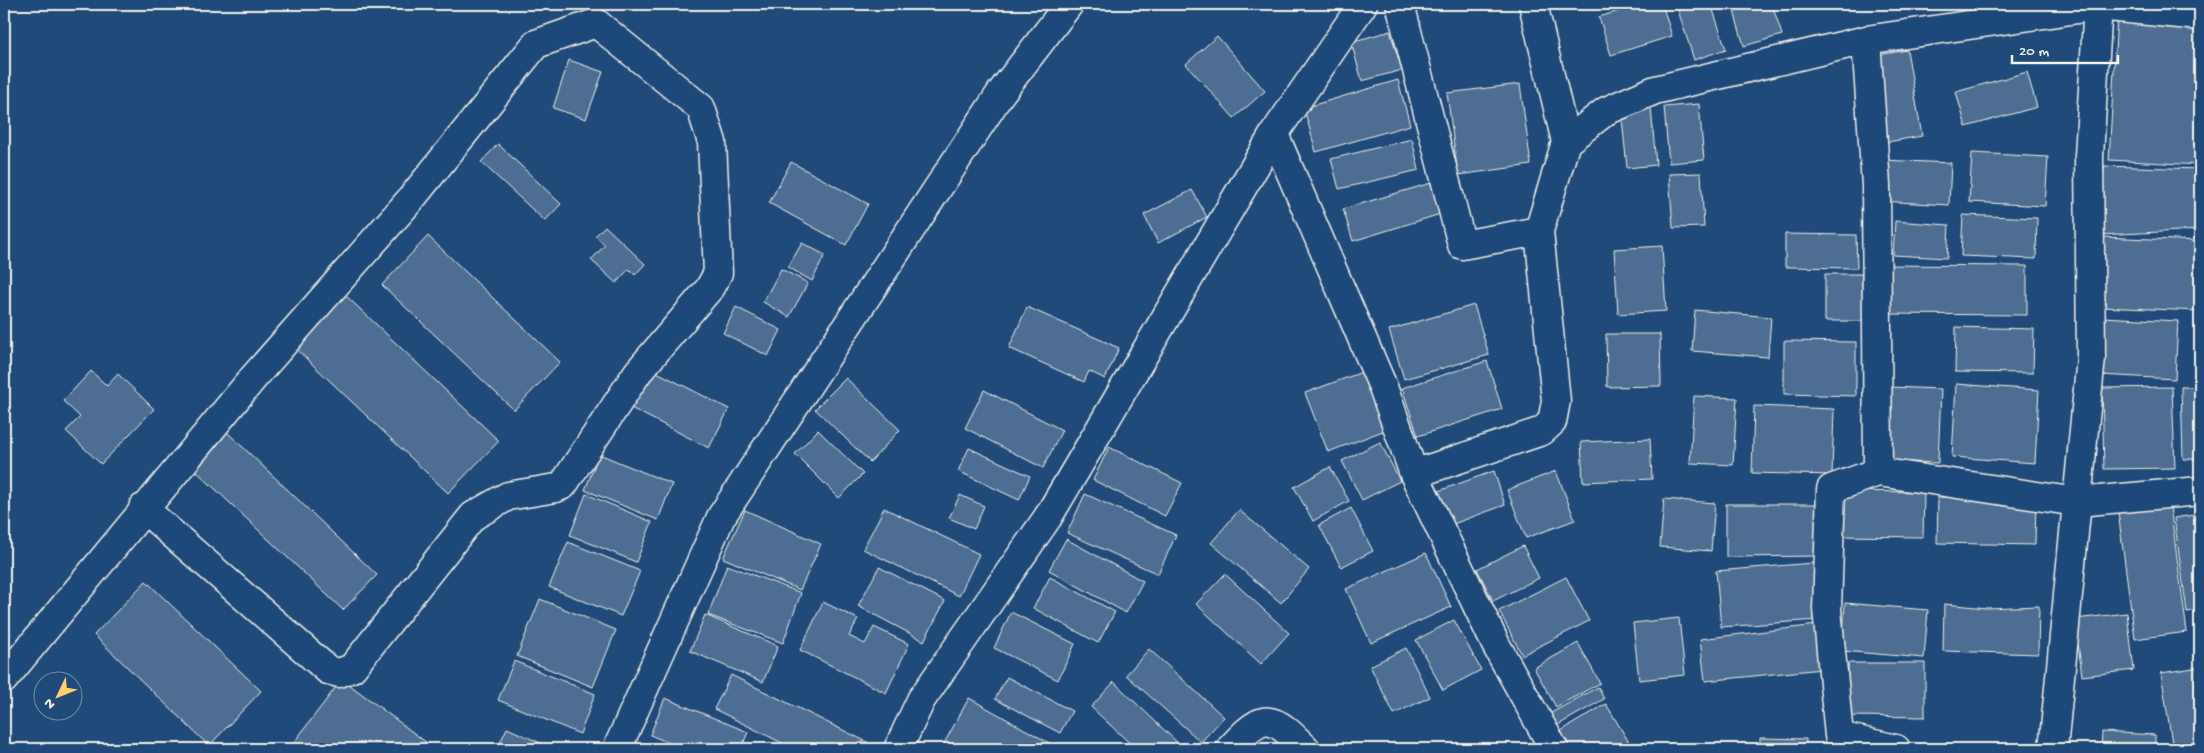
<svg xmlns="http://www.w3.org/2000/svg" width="2204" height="753" font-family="'Gochi Hand',sans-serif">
	<rect width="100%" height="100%" fill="#1f4a7a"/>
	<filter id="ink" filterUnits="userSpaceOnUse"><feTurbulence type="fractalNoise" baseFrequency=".02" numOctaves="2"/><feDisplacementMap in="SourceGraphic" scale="10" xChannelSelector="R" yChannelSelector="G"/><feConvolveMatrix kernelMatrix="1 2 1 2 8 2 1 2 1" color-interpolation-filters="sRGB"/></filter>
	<g filter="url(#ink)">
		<path fill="#4d6e92" stroke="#f4f1e8" d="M1642,4H1662L1672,36L1611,55L1599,17Z
			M1676,4H1711L1726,49L1694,60Z
			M1732,4H1772L1782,35L1744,46Z
			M2117,15L2200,20V165L2109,160Z
			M1390,31L1402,70L1362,81L1351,42Z
			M1217,36L1265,91L1234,118L1186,64Z
			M1907,50L1922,136L1887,142L1873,56Z
			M569,60L603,72L586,119L553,108Z
			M2027,72L2037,107L1966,127L1956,92Z
			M1398,80L1410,125L1316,152L1304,108Z
			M1520,84L1531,165L1458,175L1447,93Z
			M1699,104L1704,160L1669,163L1664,107Z
			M1651,107L1656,165L1627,168L1621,109Z
			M1412,139L1419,170L1339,189L1331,159Z
			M498,144L561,204L545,221L481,162Z
			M1972,153L2048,157L2045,206L1969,202Z
			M1882,160L1951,163L1949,205L1880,201Z
			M791,162L868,204L846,245L769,203Z
			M2104,166L2200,169V230L2101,235Z
			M1701,173L1704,227L1673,228L1669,174Z
			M1431,183L1447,212L1353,241L1343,209Z
			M1192,190L1207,217L1158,243L1144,215Z
			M1963,215L2037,218L2036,259L1961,256Z
			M1895,221L1949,225L1947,258L1893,255Z
			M605,226L645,264L635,275L629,269L616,283L591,260L605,245L595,236Z
			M1785,234L1856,235L1857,268L1785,267Z
			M428,236L560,362L514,410L382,285Z
			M2101,237L2200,241V311L2099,307Z
			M802,243L825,255L812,281L788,267Z
			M1662,246L1666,311L1618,314L1614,249Z
			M1884,265L2027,266V315L1884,314Z
			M781,269L808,283L789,317L763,302Z
			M1825,274H1862L1863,321H1825Z
			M341,291L499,441L448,493L291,344Z
			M1474,305L1489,355L1404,379L1389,330Z
			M736,307L781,330L768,356L723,333Z
			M1027,307L1119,348L1105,379L1089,371L1084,382L1009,348Z
			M1695,310L1771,317L1768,357L1692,351Z
			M2102,317L2178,321L2175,379L2099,375Z
			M1956,327L2034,329L2033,373L1955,372Z
			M1606,334H1660L1661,386L1607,387Z
			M1784,341L1856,342V396L1784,394Z
			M1487,361L1502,409L1418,436L1402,388Z
			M649,368L729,409L709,448L629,407Z
			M91,371L107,386L118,374L154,409L101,464L66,431L80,417L63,401Z
			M1365,371L1388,429L1328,452L1305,393Z
			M846,378L900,430L870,462L815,409Z
			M1956,384L2039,390L2035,463L1952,457Z
			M1889,387L1941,389L1938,463L1886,461Z
			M2172,387L2175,468L2104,469L2102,388Z
			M2181,387H2200V459H2183Z
			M984,390L1062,430L1043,468L965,428Z
			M1694,396L1737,398L1733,465L1690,463Z
			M1754,406L1834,409L1832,475L1752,473Z
			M818,430L863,474L839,498L795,454Z
			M227,432L377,575L343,610L193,468Z
			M1650,439L1652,479L1583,482L1581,442Z
			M1380,442L1400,481L1362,500L1342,461Z
			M1109,447L1182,483L1165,516L1093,480Z
			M969,448L1030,476L1019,500L958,471Z
			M599,454L672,484L658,520L585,490Z
			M1330,467L1349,501L1313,521L1294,487Z
			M1494,471L1505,505L1445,527L1433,493Z
			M1556,471L1575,520L1526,538L1507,490Z
			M1837,491L1924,492L1923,537L1836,536Z
			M586,494L652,522L636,562L570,535Z
			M1085,494L1176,535L1158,574L1067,533Z
			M960,495L984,506L974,529L949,518Z
			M1938,497L2036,500L2035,545L1937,543Z
			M1664,499L1715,503L1711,551L1660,547Z
			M1726,504H1824L1825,556L1726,557Z
			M2170,506L2187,632L2135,639L2118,512Z
			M884,508L979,554L959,596L863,549Z
			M1351,508L1373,551L1341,567L1319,525Z
			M745,510L821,544L800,590L723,558Z
			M1239,510L1309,569L1281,603L1211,543Z
			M2200,514V610L2187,612L2174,518Z
			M1066,539L1143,581L1126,613L1049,570Z
			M568,542L640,571L621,616L549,587Z
			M1523,546L1539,578L1493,601L1477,569Z
			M1426,553L1451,607L1371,643L1346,589Z
			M1813,563L1817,620L1721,627L1716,571Z
			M727,565L801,593L783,643L708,615Z
			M879,567L945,601L924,641L858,606Z
			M1225,574L1289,633L1261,664L1196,604Z
			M1050,577L1115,612L1098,643L1033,608Z
			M1566,577L1589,621L1522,655L1499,611Z
			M146,581L261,691L209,746L94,635Z
			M540,599L616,630L593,687L517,656Z
			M823,602L858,619L849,636L865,644L874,627L909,644L886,693L800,650Z
			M1845,603L1928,610L1924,658L1842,651Z
			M1944,604L1987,608L2039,606L2038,654L1943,651Z
			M1011,612L1075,644L1058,680L994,648Z
			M2127,613L2134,670L2082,676L2075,619Z
			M705,615L778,646L763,682L690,651Z
			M1679,618L1685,675L1639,680L1633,623Z
			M1454,620L1481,670L1443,690L1416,640Z
			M1817,625L1822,669L1705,681L1700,639Z
			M1578,643L1600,683L1556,707L1534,668Z
			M1406,648L1430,697L1394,714L1370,666Z
			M1149,649L1224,717L1201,742L1126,675Z
			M514,661L595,694L580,734L498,700Z
			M1848,663H1925V717L1848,716Z
			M2200,667V749H2173L2161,673Z
			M731,675L869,743L866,749H794L714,709Z
			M1007,677L1072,711L1060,733L995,699Z
			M342,679L435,749H289Z
			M1114,682L1181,746L1178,749H1136L1091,707Z
			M1598,687L1604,699L1551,729L1544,717Z
			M665,698L748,732L741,749H684L650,735Z
			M969,698L1060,749H941Z
			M1606,704L1633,749H1569L1559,732Z
			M507,728L554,749H497Z
			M2102,732L2155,735V749H2101Z
			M1760,738L1806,739V749H1760Z"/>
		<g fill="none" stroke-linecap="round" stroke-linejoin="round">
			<g stroke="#f4f1e8" stroke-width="31">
				<path id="street" d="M1400,4L1462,245L1539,231L1556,401L1552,422L1542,431L1414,474
					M1533,4L1566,142
					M1274,134L1383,387L1414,474L1496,645L1554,749
					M1539,231L1566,142L1606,111L1655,90L1866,40
					M1878,472L2077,502L2091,357L2089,156L2098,4
					M4,679L254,377L411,199L536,44L596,23L701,108L712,142L718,273L709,289L638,372L563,485L556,488L508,496L473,516L352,668L339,673L328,670L143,508
					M617,749L721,517L1000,94L1069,4
					M898,749L921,700L1048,517L1274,134L1363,4
					M1230,749C1265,710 1272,715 1306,749
					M1896,749L1839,736L1827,609L1831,489L1878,472L1876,185L1866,40L2098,6L2200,16"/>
			</g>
			<g stroke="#f4f1e8" stroke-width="31">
				<path id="secondary" d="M2053,749L2077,502L2200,491"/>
			</g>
			<use href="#street" stroke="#1f4a7a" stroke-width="28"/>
			<use href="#secondary" stroke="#1f4a7a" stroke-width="28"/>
		</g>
	</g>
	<rect width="2204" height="753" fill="none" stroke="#1f4a7a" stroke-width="20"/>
	<rect x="10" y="10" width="2184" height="733" fill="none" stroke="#f4f1e8" stroke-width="2" filter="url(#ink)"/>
	<g transform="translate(58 696) rotate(227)"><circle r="24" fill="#1f4a7a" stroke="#748da6"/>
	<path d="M0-4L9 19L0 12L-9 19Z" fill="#ffd166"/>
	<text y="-8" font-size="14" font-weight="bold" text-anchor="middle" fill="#f4f1e8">N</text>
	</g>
	<path d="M2012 55v8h106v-8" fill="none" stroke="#f4f1e8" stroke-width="2.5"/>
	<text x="2019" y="55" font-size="15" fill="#f4f1e8" stroke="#1f4a7a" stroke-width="4" paint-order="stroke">20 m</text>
</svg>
